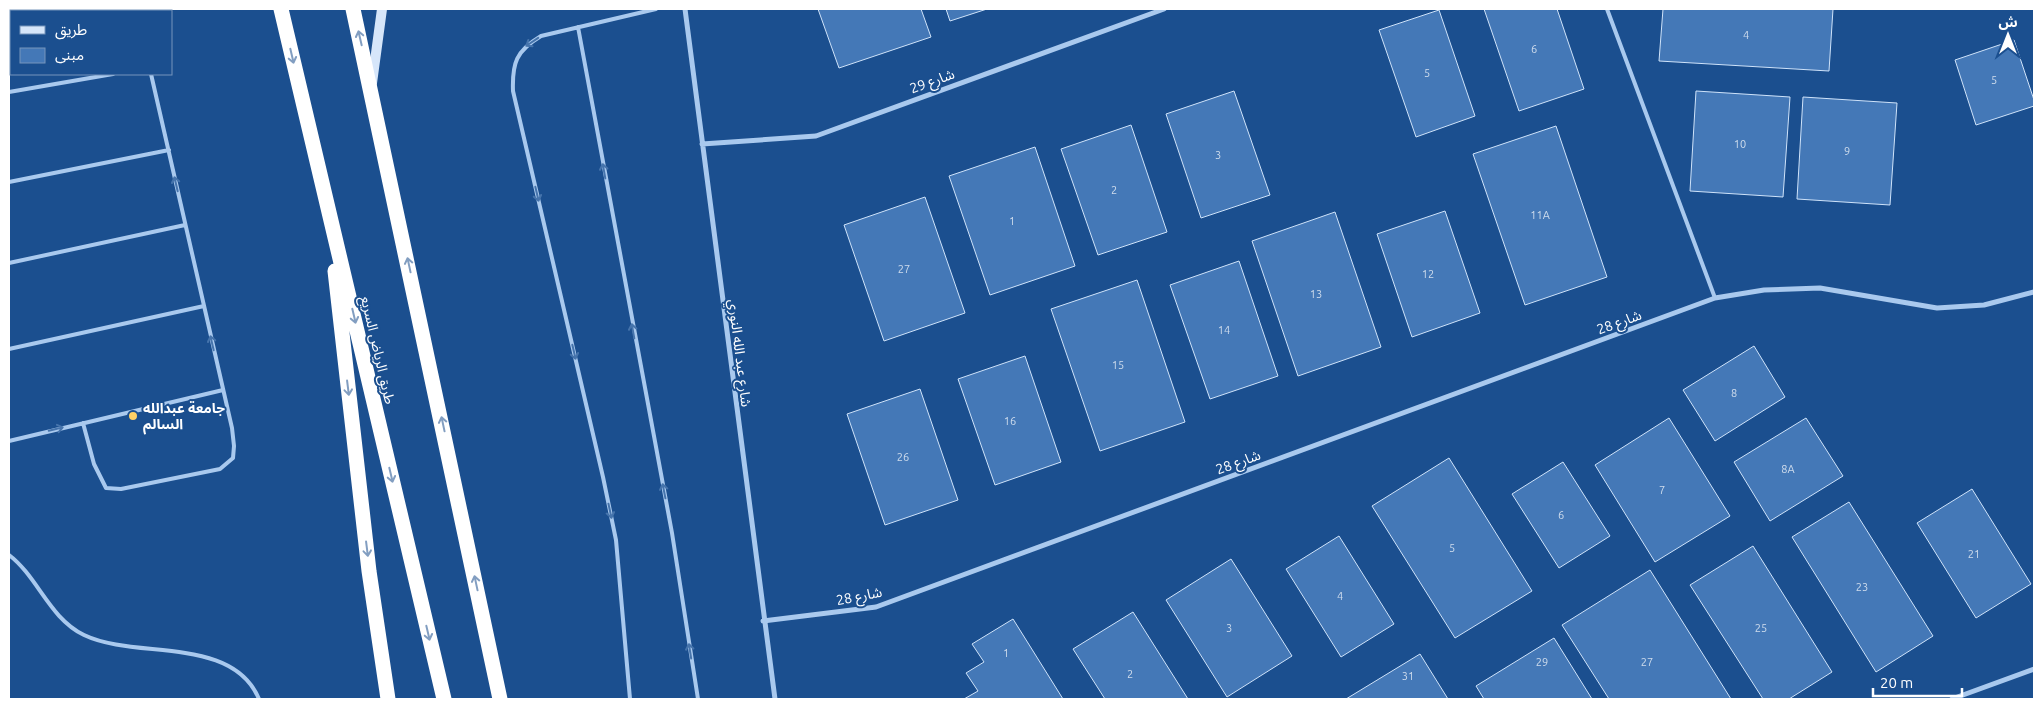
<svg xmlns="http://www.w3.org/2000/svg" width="2043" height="708" font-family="Ubuntu,'Noto Sans Arabic',sans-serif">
	<rect width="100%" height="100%" fill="#1b4f8f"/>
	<path fill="#4478b7" stroke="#cfe3fa" d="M818,9H921L931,37L839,68Z
		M946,9H987L950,21Z
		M1484,9H1557L1584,89L1519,111Z
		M1663,9H1833L1829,71L1659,61Z
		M1439,10L1475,116L1416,137L1379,30Z
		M2014,40L2034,100V106L1976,125L1955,60Z
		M1234,91L1270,195L1201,218L1166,114Z
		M1696,91L1790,97L1783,197L1690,191Z
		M1803,97L1897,103L1890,205L1797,199Z
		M1131,125L1167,232L1098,255L1061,149Z
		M1556,126L1607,277L1525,305L1473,154Z
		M1035,147L1075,266L990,295L949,176Z
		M925,197L965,313L884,341L844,225Z
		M1445,211L1480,313L1412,337L1377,234Z
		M1335,212L1381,347L1298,376L1252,241Z
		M1239,261L1278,376L1210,399L1170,285Z
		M1137,280L1185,422L1100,451L1051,309Z
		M1754,346L1785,397L1715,441L1683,390Z
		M1025,356L1061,462L995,485L958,379Z
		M920,389L958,500L885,525L847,414Z
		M1669,418L1730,516L1655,562L1595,465Z
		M1806,418L1843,476L1770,521L1734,462Z
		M1449,458L1532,591L1455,638L1372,506Z
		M1563,462L1610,536L1559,568L1512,494Z
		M1972,489L2031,584L1976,618L1917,523Z
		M1849,502L1933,636L1876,672L1792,537Z
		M1339,536L1394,624L1341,657L1286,569Z
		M1753,546L1832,672L1789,699H1763L1690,585Z
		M1231,559L1292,656L1227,697L1166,600Z
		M1650,570L1731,699H1609L1562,625Z
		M1133,612L1188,699H1105L1073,649Z
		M1013,619L1063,699H964L978,691L966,673L984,662L972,644Z
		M1554,638L1592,699H1484L1476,686Z
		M1420,654L1448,699H1346Z"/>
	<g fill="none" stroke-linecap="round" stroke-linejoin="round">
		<path stroke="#a9c9ee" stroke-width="4" d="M136,9L137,11
			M1607,9L1715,298
			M9,11L20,9
			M578,27L672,533L698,699
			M9,92L113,74
			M9,182L169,150
			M9,263L185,225
			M9,349L204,306
			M83,423L94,464L106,488L121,489L220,469L233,458L234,446L232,428L151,74
			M9,441L223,390
			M9,555C38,577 49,618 84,635C136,660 232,635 259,699
			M630,699L616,540L603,477L513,91C512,63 516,51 541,36L656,9"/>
		<path stroke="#a9c9ee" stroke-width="5" d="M685,9L775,699
			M702,144L816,136L1164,9
			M763,621L876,607L1715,298L1764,290L1820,288L1937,308L1984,305L2034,292
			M1952,699L2034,669"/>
		<path stroke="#d6e6fa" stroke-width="10" d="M372,83L382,9"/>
		<path stroke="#fff" stroke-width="15" d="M281,9L444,699
			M353,9L500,699
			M335,271L369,571L388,699"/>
	</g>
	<defs><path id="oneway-shaft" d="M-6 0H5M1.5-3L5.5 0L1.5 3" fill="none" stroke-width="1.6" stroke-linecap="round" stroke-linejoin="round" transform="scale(1.25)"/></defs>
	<g stroke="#829ec1">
		<use href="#oneway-shaft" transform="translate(360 38) rotate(-103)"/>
		<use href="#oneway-shaft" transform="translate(292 56) rotate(77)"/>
		<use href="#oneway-shaft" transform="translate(409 265) rotate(-102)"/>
		<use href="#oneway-shaft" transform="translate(354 316) rotate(77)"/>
		<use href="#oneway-shaft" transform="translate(348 388) rotate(83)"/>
		<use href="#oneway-shaft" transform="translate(443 424) rotate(-102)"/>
		<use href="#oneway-shaft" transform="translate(391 475) rotate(77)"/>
		<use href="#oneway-shaft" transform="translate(367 549) rotate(83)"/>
		<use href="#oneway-shaft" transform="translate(476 583) rotate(-102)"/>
		<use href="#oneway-shaft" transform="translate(428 633) rotate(77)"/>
	</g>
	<g stroke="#4674ac">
		<use href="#oneway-shaft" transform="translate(532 42) rotate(146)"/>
		<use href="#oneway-shaft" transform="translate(604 171) rotate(-100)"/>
		<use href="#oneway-shaft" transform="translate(176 184) rotate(-103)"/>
		<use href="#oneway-shaft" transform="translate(537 194) rotate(77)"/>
		<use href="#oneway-shaft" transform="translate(633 331) rotate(-100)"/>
		<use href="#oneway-shaft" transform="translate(212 343) rotate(-103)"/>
		<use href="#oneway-shaft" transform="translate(574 352) rotate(77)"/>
		<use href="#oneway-shaft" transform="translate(56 429) rotate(-14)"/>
		<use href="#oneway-shaft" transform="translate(664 491) rotate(-101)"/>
		<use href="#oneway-shaft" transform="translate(610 511) rotate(78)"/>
		<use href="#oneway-shaft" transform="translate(690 651) rotate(-99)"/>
	</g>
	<circle fill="#ffd166" stroke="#1b4f8f" stroke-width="2" cx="133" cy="416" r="5"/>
	<g text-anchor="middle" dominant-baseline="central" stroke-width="4" stroke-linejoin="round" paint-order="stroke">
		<g font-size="11" fill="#d0dded">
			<text x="1746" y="35">4</text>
			<text x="1534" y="49">6</text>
			<text x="1427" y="73">5</text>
			<text x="1994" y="80">5</text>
			<text x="1740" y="144">10</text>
			<text x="1847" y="151">9</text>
			<text x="1218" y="155">3</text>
			<text x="1114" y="190">2</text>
			<text x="1540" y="215">11A</text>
			<text x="1012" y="221">1</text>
			<text x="904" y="269">27</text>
			<text x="1428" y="274">12</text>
			<text x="1316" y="294">13</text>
			<text x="1224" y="330">14</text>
			<text x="1118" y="365">15</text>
			<text x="1734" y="393">8</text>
			<text x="1010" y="421">16</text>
			<text x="903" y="457">26</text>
			<text x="1788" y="469">8A</text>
			<text x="1662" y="490">7</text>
			<text x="1561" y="515">6</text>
			<text x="1452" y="548">5</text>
			<text x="1974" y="554">21</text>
			<text x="1862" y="587">23</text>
			<text x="1340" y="596">4</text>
			<text x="1229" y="628">3</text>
			<text x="1761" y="628">25</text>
			<text x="1006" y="653">1</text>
			<text x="1542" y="662">29</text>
			<text x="1647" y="662">27</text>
			<text x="1130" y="674">2</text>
			<text x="1408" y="676">31</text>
		</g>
		<g font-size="14" fill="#fff" stroke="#1b4f8f">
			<text transform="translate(932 81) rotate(-20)">شارع 29</text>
			<text transform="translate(1619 322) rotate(-20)">شارع 28</text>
			<text transform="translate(378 350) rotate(77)">طريق الرياض السريع</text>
			<text transform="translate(740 353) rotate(83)">شارع عبد الله النوري</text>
			<text transform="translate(1238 462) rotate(-20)">شارع 28</text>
			<text transform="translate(859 596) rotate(-11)">شارع 28</text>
		</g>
		<g font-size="14" font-weight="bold" fill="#fff" stroke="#1b4f8f" text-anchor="start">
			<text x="143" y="408">جامعة عبدالله<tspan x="143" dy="16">السالم</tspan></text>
		</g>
	</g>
	<rect width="2043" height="708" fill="none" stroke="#ffffff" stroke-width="20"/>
	<rect x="10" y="10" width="162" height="65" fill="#1b4f8f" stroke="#7695bc"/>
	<rect x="20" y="26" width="25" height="8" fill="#d6e6fa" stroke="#7695bc"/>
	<text x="55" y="35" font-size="15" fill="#ffffff">طريق</text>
	<rect x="20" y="48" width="25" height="15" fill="#4478b7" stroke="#7695bc"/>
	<text x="55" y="60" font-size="15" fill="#ffffff">مبنى</text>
	<g transform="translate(2008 35)" stroke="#1b4f8f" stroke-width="4" paint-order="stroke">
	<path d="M0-4L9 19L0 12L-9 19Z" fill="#ffffff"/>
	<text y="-8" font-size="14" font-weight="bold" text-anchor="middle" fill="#ffffff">ش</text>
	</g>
	<path d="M1873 688v8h89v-8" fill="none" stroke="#ffffff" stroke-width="2.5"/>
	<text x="1880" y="688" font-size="15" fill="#ffffff" stroke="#1b4f8f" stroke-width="4" paint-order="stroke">20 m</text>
</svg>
